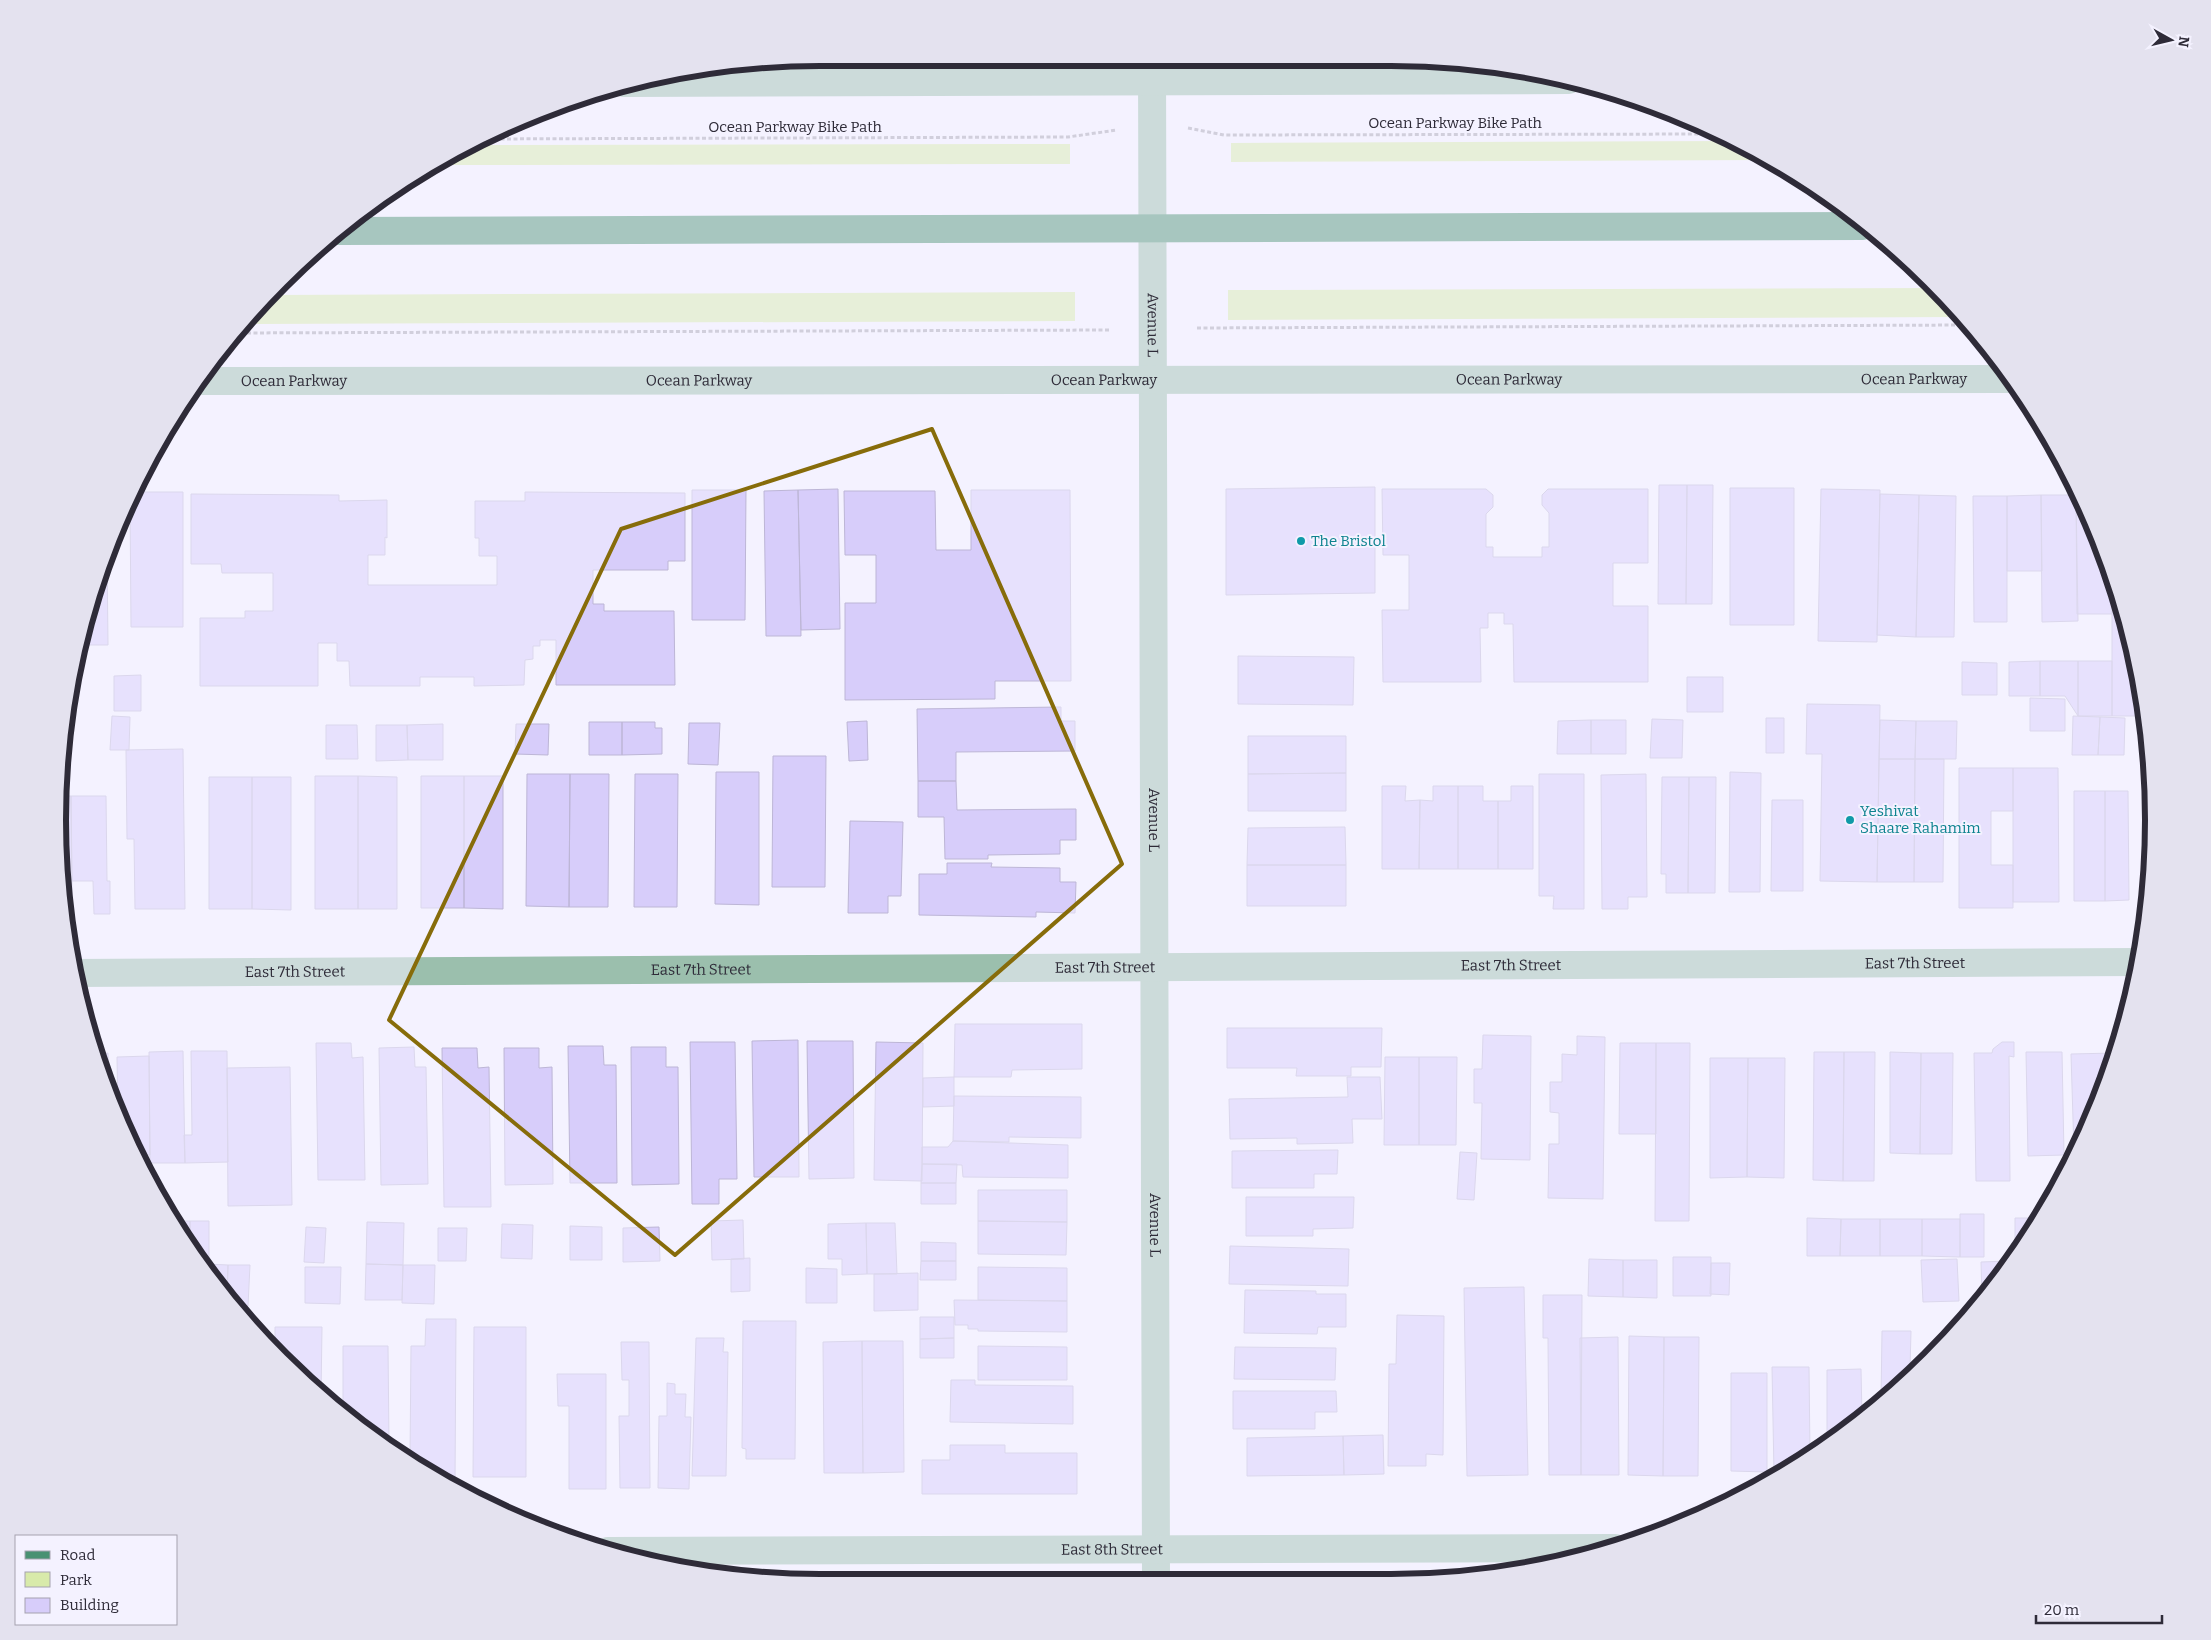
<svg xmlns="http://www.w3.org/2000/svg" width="2211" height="1640" font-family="Bitter,serif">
	<rect width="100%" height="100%" fill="#f4f2ff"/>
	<path fill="#d8eaaa" d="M1731,141L1766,160L1231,162V143Z
		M1070,144V164L431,165L469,145Z
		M1936,288L1962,317L1228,320V290Z
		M1075,292V321L242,324L269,295Z"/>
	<path fill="#d7cdfa" stroke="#bdb6d6" d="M1659,485H1687L1686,604H1658Z
		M1687,485H1713L1712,604H1686Z
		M1375,487V593L1226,595V489Z
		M1730,488H1794V625H1730Z
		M838,489L840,629L801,630L798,490Z
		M1382,489H1486L1493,495V507L1486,514V547H1493V557H1542V547H1549V513L1542,505V495L1548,489H1648V563H1613V606H1648V682H1514L1513,624H1504V613H1488V628H1480L1481,682H1383L1382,610H1409V555H1383Z
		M1821,489L1880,490L1877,642L1818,641Z
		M692,490H746L745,620H692Z
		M798,490L801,636H766L764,491Z
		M971,490H1070L1071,681H995V699L845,700V603H876V555H845L844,491H935L936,550H971Z
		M132,492H183V627H131L130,497Z
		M525,492L685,493V561H668V570H593V604H604V611H674L675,685H556V640H540V646H533V659L525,660L524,685L474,686V677H420V686H350L349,661H337V643H318V686H200V618H245V611H273V573H222L221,564H191V494L339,495V501L387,500V538L385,537V555H368V585H497V556H479V538H475V501H525Z
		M1880,494L1919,495L1916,637L1877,635Z
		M1919,495L1956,496L1954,637H1916Z
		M2041,495H2076L2078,621L2042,622Z
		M2041,495L2042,571H2007V496Z
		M2076,495H2080L2112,581V614H2077Z
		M1973,496H2007V622H1974Z
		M107,553L108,645H79L98,575Z
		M2112,581L2128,623L2143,716H2112Z
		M1238,656L1354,657L1353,705L1238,704Z
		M2040,661V696H2009V662Z
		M2040,661H2078V716L2065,696H2040Z
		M2078,661H2112V716H2078Z
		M1962,662L1997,663V695H1962Z
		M141,675V711H114V676Z
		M1687,677H1723V712H1687Z
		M2030,698L2065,699V731H2030Z
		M1807,704L1880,705L1877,882L1820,881L1822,754H1806Z
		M1061,707V721H1075V751L956,752V781H918L917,709Z
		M112,716L130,717L129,750H110Z
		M2073,716L2100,717L2098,755H2072Z
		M2100,717L2125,718L2124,755H2098Z
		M1766,718H1784V753H1766Z
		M1652,719L1683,720L1682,758H1650Z
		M1591,720H1626V754H1591Z
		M1591,720V754H1557L1558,721Z
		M1880,720L1916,721L1915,759H1879Z
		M867,721L868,760L849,761L847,722Z
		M1916,721H1957L1956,759H1915Z
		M589,722H622V755H589Z
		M622,722H655V728H662V754L622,755Z
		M689,723H720L718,765L688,764Z
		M443,724V760H408L407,725Z
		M516,724H549L548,755L515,754Z
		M326,725H357L358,759H326Z
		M376,725H407L408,760L376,761Z
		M1248,736H1346V773L1248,774Z
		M183,749L185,909H135L134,839H127L126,750Z
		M2146,753H2149L2152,770L2148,902H2144Z
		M773,756H826L825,887H772Z
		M1879,759H1915L1914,882H1877Z
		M1915,759H1944L1943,882H1914Z
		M1959,768H2013V811H1991V865H2013V908H1959Z
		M2013,768H2058L2059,902H2013Z
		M716,772H759V905L715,904Z
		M1730,772L1761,773L1760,892H1729Z
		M1346,773V811H1248V774Z
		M527,774H570L569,907L526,906Z
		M570,774H609L608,907H569Z
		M635,774H678L677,907H634Z
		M1539,774H1584V909H1553L1554,896H1539Z
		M1646,774L1647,897H1628V909H1602L1601,775Z
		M315,776H358V909H315Z
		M358,776L397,777V909H358Z
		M421,776H464V908H421Z
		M464,776H503V909L464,908Z
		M209,777H252V909H209Z
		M252,777H291V910L252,909Z
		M1662,777H1689L1688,893H1666V874H1661Z
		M1689,777H1716L1715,893H1688Z
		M918,781H956L957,810L1076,809V840H1060V854L988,855V859H945L944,817H918Z
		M1382,786H1406L1405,801L1420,800L1419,869H1382Z
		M1433,786H1458V869H1419L1420,800L1433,801Z
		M1458,786H1483V801H1498V869H1458Z
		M1511,786H1533V869H1498V801H1511Z
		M2074,791H2105V901H2074Z
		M2105,791H2128L2129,900L2105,901Z
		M59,796H71L72,899H63L59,870Z
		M71,796H106L107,881H110V914H94L93,881H72Z
		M1772,800H1803V891H1771Z
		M850,821L903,822L901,896H888V913H848Z
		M1345,827L1346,865H1247L1248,828Z
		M947,863H992L991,867L1060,868V882H1076L1075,913L1036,912V917L919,915V874H947Z
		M1247,865H1346V906H1247Z
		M955,1024H1082V1069L1012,1070L1011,1077H954Z
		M1227,1028H1382L1381,1067H1351V1076H1296L1297,1068H1227Z
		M1483,1035L1531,1036L1530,1160L1481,1159L1482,1103H1474V1069H1482Z
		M1577,1036L1605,1037L1603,1199L1548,1198L1549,1144H1559V1113L1550,1112V1082H1562V1054L1577,1055Z
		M798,1040L799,1177H754L752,1041Z
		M807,1041H853L854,1178L809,1179Z
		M690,1042H735L737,1179H719V1204H692Z
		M876,1042L923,1043L922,1181L874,1180Z
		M2002,1042H2014V1057L2009,1056L2010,1181H1976L1974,1053H1992L1993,1049Z
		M316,1043H351L352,1058L363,1057L365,1180H318Z
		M1620,1043H1656V1134H1619Z
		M1656,1043H1690L1689,1221H1655Z
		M568,1046H603L604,1065H616L617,1183H570Z
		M414,1047L415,1067H426L428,1184L381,1185L379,1048Z
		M631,1047H666V1067H678L679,1184L632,1185Z
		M442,1048H477L478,1068L489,1067L491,1207H444Z
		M504,1048H539V1068L552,1067L553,1184L505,1185Z
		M183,1051L185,1163H150L149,1052Z
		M191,1051H227L228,1162L185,1163L184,1135H192Z
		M1814,1052H1844L1843,1181L1813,1180Z
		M1844,1052H1875L1874,1181H1843Z
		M1890,1052L1921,1053L1920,1154L1890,1153Z
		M2026,1052H2062L2064,1155L2028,1156Z
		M108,1053L109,1089L98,1054Z
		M1921,1053H1953L1952,1154H1920Z
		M2114,1053L2113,1065L2074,1152L2071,1054Z
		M149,1056L150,1155H137L118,1116L117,1057Z
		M1385,1057H1419V1145H1384Z
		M1419,1057H1457L1456,1145H1419Z
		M1710,1058H1748L1747,1177L1710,1178Z
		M1748,1058H1785L1784,1178L1747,1177Z
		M290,1067L292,1205L228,1206L227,1068Z
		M954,1077V1106L923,1107V1078Z
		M1347,1077H1380L1382,1119H1352L1353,1143L1297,1144V1138L1230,1139L1229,1099L1348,1097Z
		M954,1096L1081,1097V1138L1009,1137V1142L953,1141Z
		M953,1141L1068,1145V1178L963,1177L962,1165L922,1164V1147H948Z
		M1338,1150L1337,1174H1314V1188H1232V1151Z
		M1460,1152L1477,1153L1474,1200L1457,1199Z
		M922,1164H957L956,1183H921Z
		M921,1183H956V1204H921Z
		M978,1190H1067V1222L978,1221Z
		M1246,1197H1354L1353,1228L1313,1229V1236H1246Z
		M1960,1214H1984V1257H1960Z
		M1807,1218L1841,1219L1840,1256H1807Z
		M2015,1218H2040L2015,1252Z
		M1841,1219H1880V1256H1840Z
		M1880,1219H1922V1256H1880Z
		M1922,1219H1960V1257L1922,1256Z
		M743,1220L744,1259L712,1260L711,1221Z
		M173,1221H190V1246Z
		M190,1221H209V1259H198L190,1246Z
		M978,1221L1067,1222L1066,1255L978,1254Z
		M367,1222L404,1223L403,1265L366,1264Z
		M866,1223H895L897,1274H867Z
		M866,1223L867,1274L842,1275V1259H828V1224Z
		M502,1224L533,1225L532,1259L501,1258Z
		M570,1226L602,1227V1260H570Z
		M306,1227L326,1228L324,1263L304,1262Z
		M659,1227L660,1261L623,1262V1228Z
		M438,1228H467L466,1261H438Z
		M921,1242L956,1243V1261H921Z
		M1230,1246L1349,1249L1348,1286L1229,1284Z
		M1673,1257H1711V1296H1673Z
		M750,1258V1291L731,1292V1259Z
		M1589,1259L1623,1260V1297L1588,1296Z
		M1957,1259L1959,1301L1923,1302L1921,1260Z
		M1623,1260H1657V1298L1623,1297Z
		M921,1261H956V1280H920Z
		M2008,1261L1982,1298L1981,1262Z
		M1711,1263H1730L1729,1295L1710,1294Z
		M206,1264L228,1265L227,1297L206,1270Z
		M366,1264L403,1265L402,1300H365Z
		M228,1265H250L248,1306L235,1305L227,1297Z
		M403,1265H435L434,1304L402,1303Z
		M305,1267H341L340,1304L305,1303Z
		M978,1267L1067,1268V1301L978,1300Z
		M806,1268L837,1269V1303H806Z
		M918,1273V1310L874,1311V1274Z
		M1524,1287L1528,1475L1467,1476L1464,1288Z
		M1245,1290L1316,1291V1294H1346V1327H1318L1317,1334L1244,1333Z
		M1543,1295H1582L1581,1475H1549L1548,1338H1543Z
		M954,1300L1067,1301V1332L978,1331V1329H968V1325H955Z
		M1397,1315L1444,1316L1443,1455L1426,1454V1466H1388L1389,1364H1396Z
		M920,1317H954V1338L920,1339Z
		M426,1319H456L455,1484H445L439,1480L410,1460L411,1346H425Z
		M743,1321H796L795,1459H746V1449L742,1448Z
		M275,1327H322L321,1396L275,1348Z
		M474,1327H526V1477H473Z
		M1882,1331H1911L1910,1369H1915L1881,1401Z
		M1629,1336L1664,1337L1663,1476L1628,1475Z
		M1618,1337L1619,1475H1581L1580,1338Z
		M1664,1337H1699L1698,1476H1663Z
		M696,1338H724L723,1352H728L726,1476H692Z
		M954,1338V1358H920V1339Z
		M862,1341H903L904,1472L863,1473Z
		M862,1341L863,1473H824L823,1342Z
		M621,1342H649L650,1488H620L619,1416H629V1380H622Z
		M343,1346H388L389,1444L343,1412Z
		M978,1346L1067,1347V1380H978Z
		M1235,1347L1336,1348L1335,1380L1234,1379Z
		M1772,1367H1809L1810,1455L1782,1474H1774Z
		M1861,1369L1862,1418L1827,1444V1370Z
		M1731,1373H1767V1472L1731,1471Z
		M557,1374H606V1489H569V1406H558Z
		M951,1380H975V1385L1073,1386V1424L950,1422Z
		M667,1383L675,1384V1394H686L685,1417H691L689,1489L658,1488L659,1416H667Z
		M1233,1391H1336L1337,1412H1315V1429H1233Z
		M1383,1435L1384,1474L1344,1475L1343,1436Z
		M1343,1436L1344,1475L1247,1476V1438Z
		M950,1445H1005V1453H1077V1494H922V1460H950Z"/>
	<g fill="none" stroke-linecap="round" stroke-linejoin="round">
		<path stroke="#a7a5b2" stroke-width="3" stroke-dasharray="4 2.5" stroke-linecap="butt" d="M1188,128L1224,135L1716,134
			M481,139L1068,137L1117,130
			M1197,328L1969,325
			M234,333L1109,330"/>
		<g stroke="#9bbfad" stroke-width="28">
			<path id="s1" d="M1152,61L1156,1578"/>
			<path d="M624,83L1569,80"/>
			<path id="s2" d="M198,381L2010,379"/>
			<path id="s3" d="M73,973L2137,962"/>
			<path id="s4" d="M608,1551L1615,1548"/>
		</g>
		<path stroke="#499172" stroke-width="28" d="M339,231L1863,226"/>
	</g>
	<path d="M0 0H2211V1640H0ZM932,429L1122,864L675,1255L389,1020L621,529Z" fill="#f4f2ff" fill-opacity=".55" fill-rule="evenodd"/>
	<path fill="none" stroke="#876c0a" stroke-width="4" stroke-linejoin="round" d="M932,429L1122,864L675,1255L389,1020L621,529Z"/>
	<g fill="#0f9aa8" stroke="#f4f2ff" stroke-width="2">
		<circle cx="1301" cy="541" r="5"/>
		<circle cx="1850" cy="820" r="5"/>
	</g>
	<g text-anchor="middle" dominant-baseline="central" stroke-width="4" stroke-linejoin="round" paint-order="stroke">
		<g font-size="15" fill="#2e2b38" stroke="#f4f2ff">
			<text x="1455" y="123">Ocean Parkway Bike Path</text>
			<text x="795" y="127">Ocean Parkway Bike Path</text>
			<text stroke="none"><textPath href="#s1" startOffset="264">Avenue L</textPath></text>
			<text stroke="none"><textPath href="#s2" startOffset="1716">Ocean Parkway</textPath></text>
			<text stroke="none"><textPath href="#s2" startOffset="906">Ocean Parkway</textPath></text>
			<text stroke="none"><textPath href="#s2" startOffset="1311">Ocean Parkway</textPath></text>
			<text stroke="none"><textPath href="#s2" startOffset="96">Ocean Parkway</textPath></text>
			<text stroke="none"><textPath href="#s2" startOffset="501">Ocean Parkway</textPath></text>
			<text stroke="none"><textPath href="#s1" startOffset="759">Avenue L</textPath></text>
			<text stroke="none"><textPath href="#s3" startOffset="1842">East 7th Street</textPath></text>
			<text stroke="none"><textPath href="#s3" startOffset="1438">East 7th Street</textPath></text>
			<text stroke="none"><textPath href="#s3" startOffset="1032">East 7th Street</textPath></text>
			<text stroke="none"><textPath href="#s3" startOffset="628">East 7th Street</textPath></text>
			<text stroke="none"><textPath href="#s3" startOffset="222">East 7th Street</textPath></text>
			<text stroke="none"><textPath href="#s1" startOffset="1164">Avenue L</textPath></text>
			<text stroke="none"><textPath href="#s4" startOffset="504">East 8th Street</textPath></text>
		</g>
		<g font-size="15" fill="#0d838f" stroke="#f4f2ff" text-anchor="start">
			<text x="1311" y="541">The Bristol</text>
			<text x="1860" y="811">Yeshivat<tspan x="1860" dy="17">Shaare Rahamim</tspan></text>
		</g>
	</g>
	<path d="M0 0H2211V1640H0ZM820 66H1391A754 754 0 0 1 2145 820V820A754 754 0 0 1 1391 1574H820A754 754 0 0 1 66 820V820A754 754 0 0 1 820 66Z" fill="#e4e2ef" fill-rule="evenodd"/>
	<path fill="none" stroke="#2e2b38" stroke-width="6" d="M820 66H1391A754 754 0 0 1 2145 820V820A754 754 0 0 1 1391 1574H820A754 754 0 0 1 66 820V820A754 754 0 0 1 820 66Z"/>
	<rect x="15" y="1535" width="162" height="90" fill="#f4f2ff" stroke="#a5a2af"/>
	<rect x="25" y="1551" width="25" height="8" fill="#499172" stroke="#a5a2af"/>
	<text x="60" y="1560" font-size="15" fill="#2e2b38">Road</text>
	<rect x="25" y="1572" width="25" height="15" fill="#d8eaaa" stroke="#a5a2af"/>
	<text x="60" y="1585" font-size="15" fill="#2e2b38">Park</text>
	<rect x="25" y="1598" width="25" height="15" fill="#d7cdfa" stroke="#a5a2af"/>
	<text x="60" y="1610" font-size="15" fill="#2e2b38">Building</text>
	<g transform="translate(2171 40) rotate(98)" stroke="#f4f2ff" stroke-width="4" paint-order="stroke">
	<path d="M0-4L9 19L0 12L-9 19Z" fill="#2e2b38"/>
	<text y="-8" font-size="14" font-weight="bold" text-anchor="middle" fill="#2e2b38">N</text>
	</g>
	<path d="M2036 1615v8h126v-8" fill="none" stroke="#2e2b38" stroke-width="2.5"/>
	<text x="2044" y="1615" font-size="15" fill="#2e2b38" stroke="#f4f2ff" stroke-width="4" paint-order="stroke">20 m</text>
</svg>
